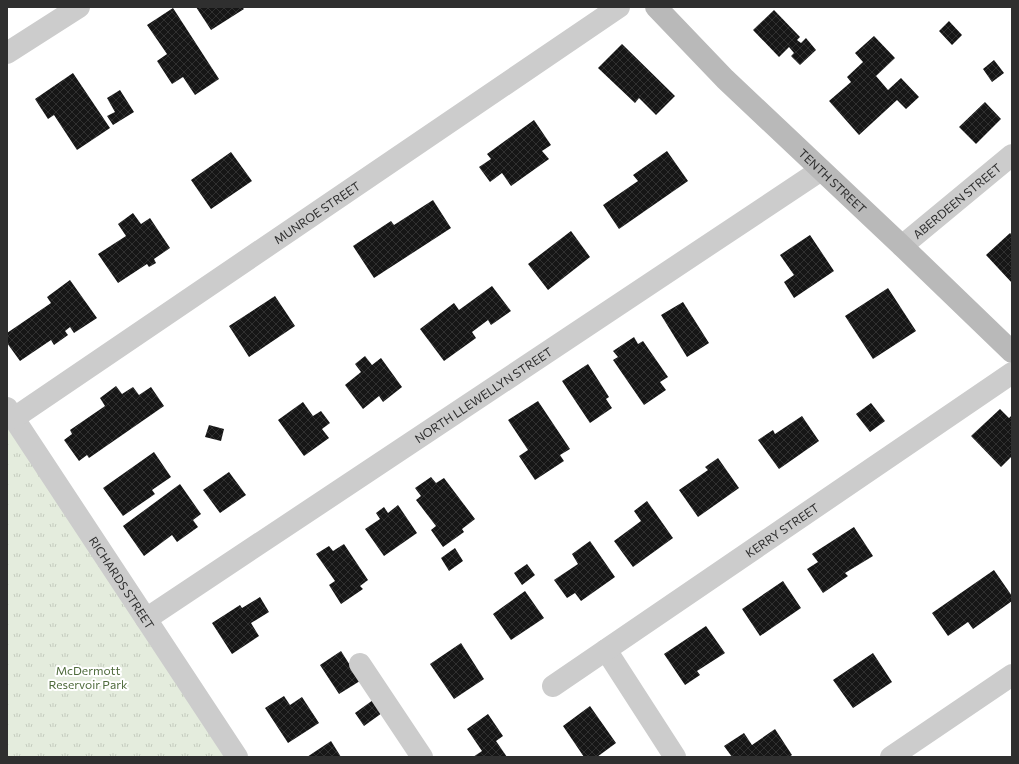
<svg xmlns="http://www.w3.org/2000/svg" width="1019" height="764" font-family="Commissioner,sans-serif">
	<defs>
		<pattern id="park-tufts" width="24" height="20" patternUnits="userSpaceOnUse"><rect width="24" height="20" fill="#e4ecdd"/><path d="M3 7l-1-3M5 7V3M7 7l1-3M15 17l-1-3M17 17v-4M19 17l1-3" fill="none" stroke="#c4cbbe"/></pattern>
		<pattern id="building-cross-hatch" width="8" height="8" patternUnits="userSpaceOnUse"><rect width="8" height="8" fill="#161616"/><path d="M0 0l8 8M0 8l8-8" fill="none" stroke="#303030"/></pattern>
	</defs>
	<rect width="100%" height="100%" fill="#fff"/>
	<path fill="url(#park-tufts)" d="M7,408L237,757H7Z"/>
	<path fill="url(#building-cross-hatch)" d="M196,7H242L244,9L211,30Z
		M173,8L219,79L195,95L183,77L172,84L157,61L167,54L147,25Z
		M774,10L800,37L797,40L801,43L806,38L816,50L800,65L791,56L794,53L789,47L779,57L753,30Z
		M949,21L962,35L952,45L939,31Z
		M874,36L895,58L876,76L888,90L901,78L919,97L906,109L897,100L859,135L829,101L851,82L847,77L863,62L855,53Z
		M622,44L675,96L656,115L639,98L635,103L598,68Z
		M994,60L1004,73L992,82L983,69Z
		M73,73L110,128L77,150L54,115L48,119L35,99Z
		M120,90L134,112L113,125L107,116L115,112L107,98Z
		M985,102L1001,119L976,144L959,127Z
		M534,120L551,145L542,151L549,159L511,186L502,173L490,182L479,167L491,159L487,154Z
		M667,151L688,181L619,229L603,205L638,181L633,175Z
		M231,152L252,181L211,209L191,180Z
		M433,200L451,228L374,278L353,246L391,221L394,225Z
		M133,213L141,224L150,218L170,248L154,259L156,263L149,267L147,264L118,283L98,254L126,236L118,224Z
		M571,231L590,257L548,290L528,264Z
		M1010,233L1012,235V283L986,255Z
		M810,235L834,271L794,298L784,282L794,275L780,255Z
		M70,280L97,318L74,333L70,327L65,331L68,335L54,345L51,340L20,361L7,343V333L51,303L47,297Z
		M492,286L511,311L491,325L488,320L472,332L476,338L444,361L420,329L454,303L459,310Z
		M888,288L916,331L873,359L845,316Z
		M275,296L295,326L249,357L229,326Z
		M683,302L709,343L687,357L661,315Z
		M634,337L638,344L643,341L668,377L660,382L666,390L644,405L613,360L618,357L613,351Z
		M365,356L372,365L381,358L402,387L383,402L379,396L363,409L345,385L361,372L355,364Z
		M588,364L609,397L606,399L612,408L590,423L562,381Z
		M116,386L122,394L133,387L139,395L151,387L164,406L89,458L87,455L79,461L64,440L72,434L70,430L105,406L100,398Z
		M538,401L570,449L560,455L564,461L535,480L519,456L528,450L508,420Z
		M303,402L313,416L321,411L330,423L322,429L329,438L304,456L278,420Z
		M871,403L885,421L870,432L856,414Z
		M1000,409L1009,418L1012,415V456L1001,467L971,436Z
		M802,416L819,441L779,469L758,440L773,430L775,434Z
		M209,425L224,429L221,441L205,437Z
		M154,452L171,477L152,490L155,494L123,516L103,488Z
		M718,458L739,488L698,517L679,490L708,470L705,467Z
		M229,472L246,495L220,513L203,490Z
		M431,477L436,483L444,478L475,519L462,529L464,532L443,547L431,530L436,526L416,500L421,496L415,488Z
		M180,484L201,514L193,520L198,527L177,542L172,535L144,556L123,526Z
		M647,501L673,538L633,567L614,541L641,521L634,511Z
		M398,505L417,533L384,556L365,529L380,519L376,513L384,507L388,513Z
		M854,527L873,556L845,573L848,576L823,593L807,569L818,562L812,554Z
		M590,541L615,577L581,601L575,593L567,598L554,580L578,564L572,554Z
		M344,544L368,580L360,586L363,589L341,604L329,585L335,581L316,554L329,546L333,551Z
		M455,548L463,561L449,571L441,558Z
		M527,564L535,575L522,585L514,573Z
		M994,570L1012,596V601L973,629L968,622L948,636L932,613Z
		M783,581L801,608L760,636L742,609Z
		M525,591L544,618L511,640L493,614Z
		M260,597L269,612L251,623L259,636L232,654L212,623L240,605L242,608Z
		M706,626L725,653L697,671L700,675L685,685L664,654Z
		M461,643L484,679L454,699L430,664Z
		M341,651L360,681L339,694L320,665Z
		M873,653L892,682L853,708L833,680Z
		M284,696L290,705L302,697L319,723L288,743L265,708Z
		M373,700L382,713L364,726L355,713Z
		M590,706L616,743L597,757H584L563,726Z
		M488,714L503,736L496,741L507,757H473L482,751L467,729Z
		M775,729L792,755L789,757H732L724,746L744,733L752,745Z
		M331,741L341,757H307Z"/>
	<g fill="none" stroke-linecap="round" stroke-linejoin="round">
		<g stroke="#ccc" stroke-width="22">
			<path d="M7,53L79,7"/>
			<path id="s1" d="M902,246L1012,155"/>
			<path id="s2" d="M7,408L237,757"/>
			<path id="s3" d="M14,418L619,7"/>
			<path id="s4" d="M146,619L821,170"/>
			<path d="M606,650L675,757"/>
			<path d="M360,664L422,757"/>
			<path id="s5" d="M553,686L1012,373"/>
			<path d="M891,757L1012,675"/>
		</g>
		<path stroke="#b9b9b9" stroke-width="22" id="s6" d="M656,7L725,79L902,246L1012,352"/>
	</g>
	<g text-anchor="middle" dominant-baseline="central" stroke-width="4" stroke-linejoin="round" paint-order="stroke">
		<g font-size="12" fill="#2f2f2f" stroke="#fff">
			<text stroke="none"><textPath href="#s6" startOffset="248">TENTH STREET</textPath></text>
			<text stroke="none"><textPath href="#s1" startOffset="71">ABERDEEN STREET</textPath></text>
			<text stroke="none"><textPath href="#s3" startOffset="366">MUNROE STREET</textPath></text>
			<text stroke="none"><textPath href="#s4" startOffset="405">NORTH LLEWELLYN STREET</textPath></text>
			<text stroke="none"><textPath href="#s5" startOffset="277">KERRY STREET</textPath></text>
			<text stroke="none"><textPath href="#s2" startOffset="209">RICHARDS STREET</textPath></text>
		</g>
		<g font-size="12" fill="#4f6b3c" stroke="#fff">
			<text x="88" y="670">McDermott<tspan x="88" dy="14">Reservoir Park</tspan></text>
		</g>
	</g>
	<rect width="1019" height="764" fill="none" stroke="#2f2f2f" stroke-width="16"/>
</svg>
